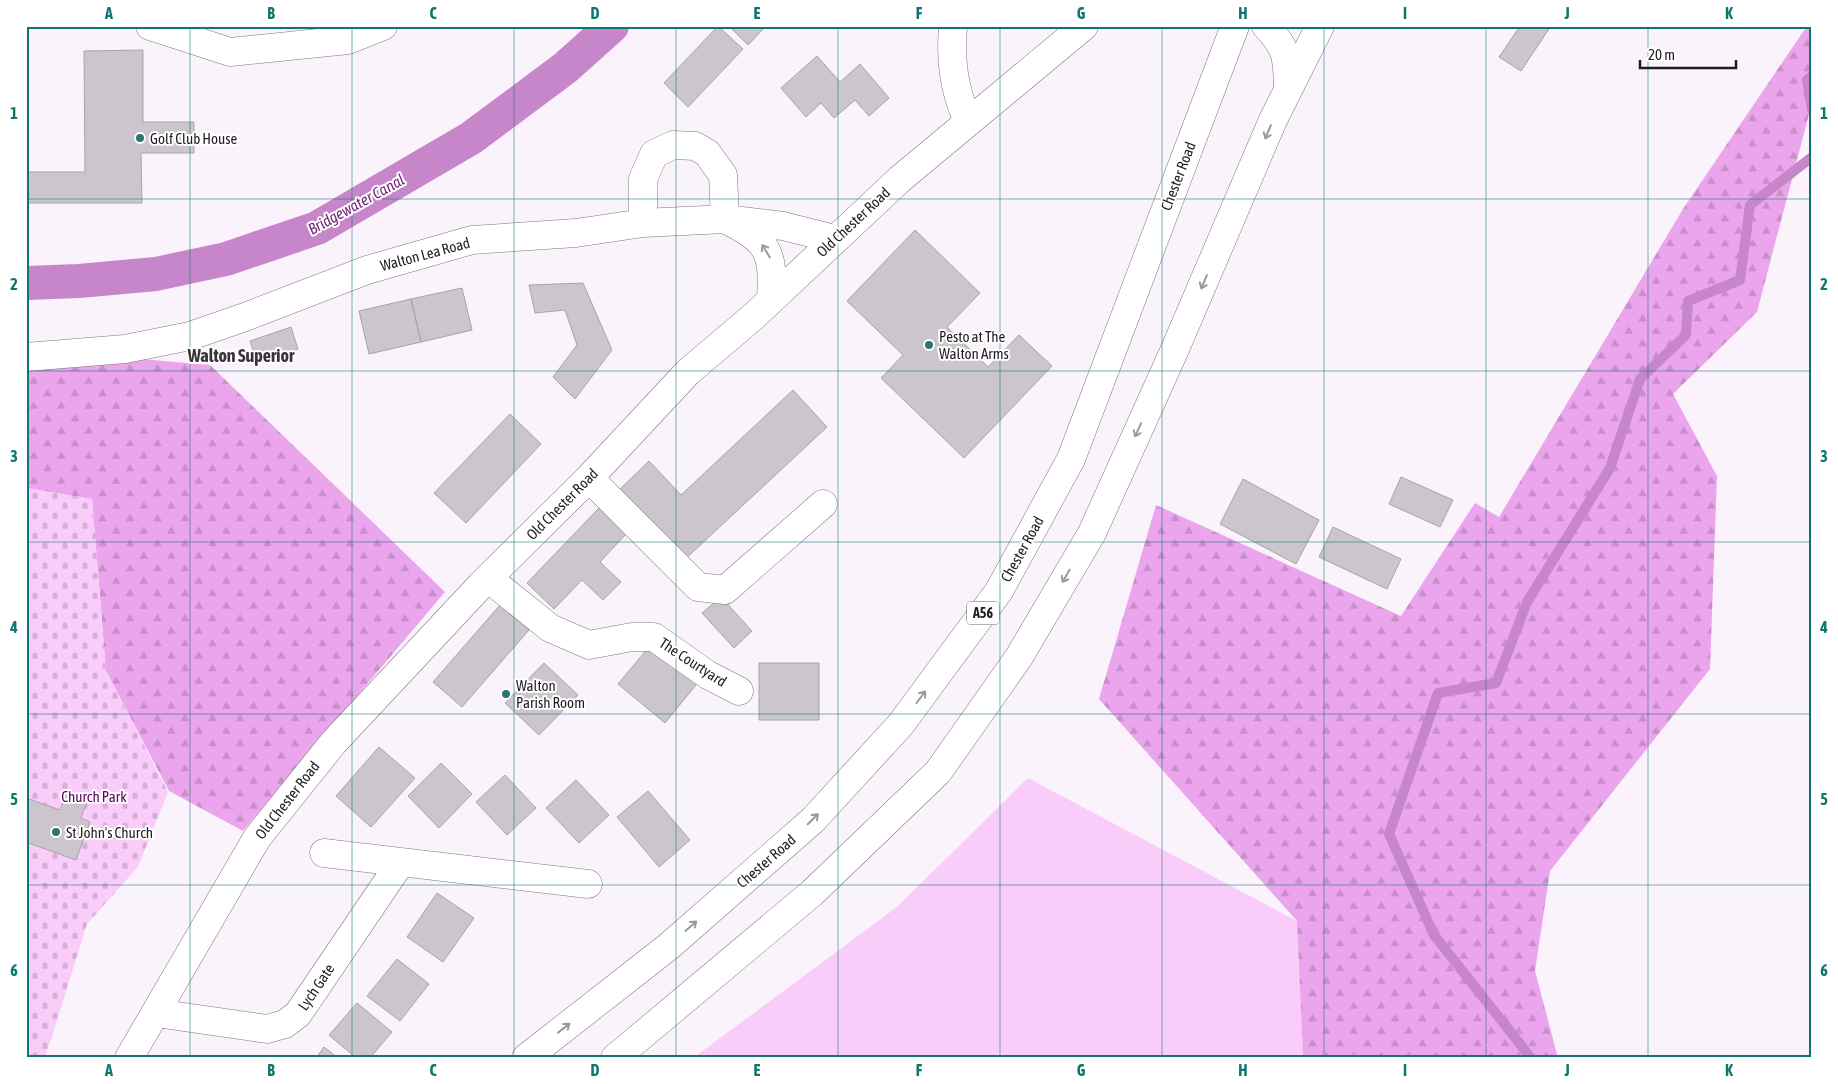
<svg xmlns="http://www.w3.org/2000/svg" width="1838" height="1084" font-family="'Asap Condensed',sans-serif">
	<defs>
		<pattern id="forest-firs" width="22" height="20" patternUnits="userSpaceOnUse" patternTransform="scale(1.25)"><rect width="22" height="20" fill="#eaa5ec"/><path d="M5 1l3.5 6h-7zM16 11l3.5 6h-7z" fill="#c88eca"/></pattern>
		<pattern id="cemetery-stones" width="16" height="16" patternUnits="userSpaceOnUse" patternTransform="scale(1.25)"><rect width="16" height="16" fill="#f9ccfa"/><path d="M2 7V4a2 2 0 0 1 4 0v3zM10 15v-3a2 2 0 0 1 4 0v3z" fill="#d5afd6"/></pattern>
	</defs>
	<rect width="100%" height="100%" fill="#fbf3fb"/>
	<path fill="#f9ccfa" d="M1028,778L1297,921L1303,1058H693L897,907Z"/>
	<path fill="url(#forest-firs)" d="M1807,26H1812V103L1757,312L1673,394L1717,476L1710,669L1550,871L1535,971L1558,1058H1303L1297,921L1099,699L1156,505L1401,616L1475,503L1499,517L1683,209Z
		M26,349L210,365L445,592L243,831L169,791L106,671L92,499L26,488Z"/>
	<path fill="url(#cemetery-stones)" d="M26,488L92,499L106,671L168,792L138,867L87,924L51,1040L44,1058H26Z"/>
	<g fill="none" stroke-linecap="round" stroke-linejoin="round">
		<path stroke="#c886ca" stroke-width="10" d="M1812,76L1807,80L1812,110
			M1531,1058L1434,935L1389,834L1438,693L1496,683L1527,602L1610,468L1640,379L1686,335L1688,301L1740,280L1750,205L1812,157"/>
		<path stroke="#c886ca" stroke-width="34" d="M26,283L79,281L156,274L226,259L317,228L471,138L565,68L612,26"/>
	</g>
	<path fill="#cdc5cd" stroke="#aaa2aa" d="M718,26L743,49L688,107L664,83Z
		M729,26H766L748,45Z
		M1520,26H1551L1521,71L1499,57Z
		M143,50V122H194V153H141L142,203H26V172H85L84,51Z
		M817,56L840,82L860,64L889,98L869,116L855,100L834,118L821,103L806,117L781,88Z
		M915,230L980,293L947,327L988,367L1019,335L1052,366L964,458L881,378L903,355L847,301Z
		M583,283L612,350L575,399L553,377L577,345L565,310L535,313L529,285Z
		M462,288L472,330L421,342L411,299Z
		M411,299L421,342L369,354L359,311Z
		M291,327L298,349L257,362L250,341Z
		M793,390L827,427L681,563L616,493L649,461L681,495Z
		M510,414L541,444L466,523L434,493Z
		M1401,477L1453,500L1440,527L1389,504Z
		M1243,479L1319,520L1296,564L1220,524Z
		M599,508L626,534L600,562L621,582L603,600L582,580L554,609L527,583Z
		M1333,527L1401,559L1387,589L1319,557Z
		M721,597L752,631L734,648L702,613Z
		M500,605L529,630L462,707L433,682Z
		M653,642L700,680L665,723L618,684Z
		M544,663L578,695L539,735L505,703Z
		M759,663H819V720H759Z
		M379,747L415,778L371,827L336,796Z
		M441,763L472,794L439,828L408,796Z
		M505,775L536,808L507,835L476,802Z
		M576,780L609,815L579,843L546,808Z
		M67,791L88,798L81,818L90,822L76,860L26,842V798L60,810Z
		M648,791L690,840L659,867L617,817Z
		M437,893L474,918L443,962L407,937Z
		M397,959L429,984L400,1021L367,996Z
		M357,1003L392,1032L370,1058H356L329,1035Z
		M324,1047L338,1058H316Z"/>
	<g fill="none" stroke-linecap="round" stroke-linejoin="round">
		<g stroke="#7e777e" stroke-width="29">
			<path id="minor" d="M150,26L230,52L348,40L383,26
				M953,26C950,62 954,89 968,122
				M1266,26C1288,49 1287,58 1288,88
				M643,223V179L654,154L673,145L695,146L707,153L723,175L725,219C768,241 774,250 771,299
				M26,357L125,349L190,336L245,317L367,270L472,240L576,233L643,223L725,219L783,226L835,239
				M589,478L698,587L725,590L823,504
				M488,578L550,628L589,645L632,637H654L708,675L739,691
				M324,853L588,884
				M156,1013L267,1029L285,1024L298,1014L401,862
				M129,1058L257,838L334,742L481,585L589,478L688,372L754,316L900,179L1084,26"/>
		</g>
		<g stroke="#7e777e" stroke-width="29">
			<path id="highway" d="M526,1058L668,947L813,820L901,724L999,591L1071,459L1235,26
				M615,1058L812,893L938,772L1019,657L1092,533L1175,349L1273,120L1320,26"/>
		</g>
		<use href="#minor" stroke="#fff" stroke-width="28"/>
		<use href="#highway" stroke="#fff" stroke-width="28"/>
	</g>
	<defs><path id="oneway-shaft" d="M-6 0H5M1.5-3L5.5 0L1.5 3" fill="none" stroke-width="1.6" stroke-linecap="round" stroke-linejoin="round" transform="scale(1.25)"/></defs>
	<g stroke="#9b9a9b">
		<use href="#oneway-shaft" transform="translate(1268 132) rotate(113)"/>
		<use href="#oneway-shaft" transform="translate(766 251) rotate(-121)"/>
		<use href="#oneway-shaft" transform="translate(1204 282) rotate(113)"/>
		<use href="#oneway-shaft" transform="translate(1138 430) rotate(114)"/>
		<use href="#oneway-shaft" transform="translate(1066 576) rotate(120)"/>
		<use href="#oneway-shaft" transform="translate(921 697) rotate(-53)"/>
		<use href="#oneway-shaft" transform="translate(813 819) rotate(-45)"/>
		<use href="#oneway-shaft" transform="translate(691 926) rotate(-41)"/>
		<use href="#oneway-shaft" transform="translate(564 1028) rotate(-38)"/>
	</g>
	<path fill="none" stroke="#0f766e" stroke-width="1" stroke-opacity="0.55" d="M190,26V1058M352,26V1058M514,26V1058M676,26V1058M838,26V1058M1000,26V1058M1162,26V1058M1324,26V1058M1486,26V1058M1648,26V1058M26,199H1812M26,371H1812M26,542H1812M26,714H1812M26,885H1812"/>
	<g fill="#2b7573" stroke="#fff" stroke-width="2">
		<circle cx="140" cy="138" r="5"/>
		<circle cx="929" cy="345" r="5"/>
		<circle cx="506" cy="694" r="5"/>
		<circle cx="56" cy="832" r="5"/>
	</g>
	<g text-anchor="middle" dominant-baseline="central" stroke-width="4" stroke-linejoin="round" paint-order="stroke">
		<rect fill="#fff" stroke="#646264" stroke-width="1" x="967" y="601.5" width="32" height="23" rx="4"/>
		<g font-size="14" font-weight="bold" fill="#211e21">
			<text x="983" y="613">A56</text>
		</g>
		<g font-size="15" fill="#211e21" stroke="#fff" text-anchor="start">
			<text x="150" y="138">Golf Club House</text>
			<text x="939" y="336">Pesto at The<tspan x="939" dy="17">Walton Arms</tspan></text>
			<text x="516" y="685">Walton<tspan x="516" dy="17">Parish Room</tspan></text>
			<text x="66" y="832">St John's Church</text>
		</g>
		<g font-size="15" fill="#211e21" stroke="#fff">
			<text transform="translate(1178 176) rotate(-69)">Chester Road</text>
			<text transform="translate(853 222) rotate(-43)">Old Chester Road</text>
			<text transform="translate(425 254) rotate(-15)">Walton Lea Road</text>
			<text transform="translate(562 504) rotate(-45)">Old Chester Road</text>
			<text transform="translate(1022 549) rotate(-61)">Chester Road</text>
			<text transform="translate(693 662) rotate(33)">The Courtyard</text>
			<text transform="translate(287 800) rotate(-52)">Old Chester Road</text>
			<text transform="translate(766 861) rotate(-41)">Chester Road</text>
			<text transform="translate(316 987) rotate(-56)">Lych Gate</text>
		</g>
		<g font-size="15" fill="#5a045f" stroke="#fff">
			<text x="94" y="796">Church Park</text>
		</g>
		<g font-size="16" font-style="italic" fill="#76277b" stroke="#fff">
			<text transform="translate(356 204) rotate(-29)">Bridgewater Canal</text>
		</g>
		<g font-size="18" font-weight="bold" fill="#3a333a" stroke="#fff">
			<text x="241" y="355">Walton Superior</text>
		</g>
	</g>
	<rect width="1838" height="1084" fill="none" stroke="#ffffff" stroke-width="55"/>
	<path d="M1640 60v8h96v-8" fill="none" stroke="#211e21" stroke-width="2.5"/>
	<text x="1648" y="60" font-size="15" fill="#211e21" stroke="#ffffff" stroke-width="4" paint-order="stroke">20 m</text>
	<rect x="28" y="28" width="1782" height="1028" fill="none" stroke="#0f766e" stroke-width="2"/>
	<g font-size="16" text-anchor="middle" font-weight="bold" fill="#0f766e">
		<text x="109" y="19">A</text>
		<text x="271" y="19">B</text>
		<text x="433" y="19">C</text>
		<text x="595" y="19">D</text>
		<text x="757" y="19">E</text>
		<text x="919" y="19">F</text>
		<text x="1081" y="19">G</text>
		<text x="1243" y="19">H</text>
		<text x="1405" y="19">I</text>
		<text x="1567" y="19">J</text>
		<text x="1729" y="19">K</text>
		<text x="14" y="119">1</text>
		<text x="1824" y="119">1</text>
		<text x="14" y="290">2</text>
		<text x="1824" y="290">2</text>
		<text x="14" y="462">3</text>
		<text x="1824" y="462">3</text>
		<text x="14" y="633">4</text>
		<text x="1824" y="633">4</text>
		<text x="14" y="805">5</text>
		<text x="1824" y="805">5</text>
		<text x="14" y="976">6</text>
		<text x="1824" y="976">6</text>
		<text x="109" y="1076">A</text>
		<text x="271" y="1076">B</text>
		<text x="433" y="1076">C</text>
		<text x="595" y="1076">D</text>
		<text x="757" y="1076">E</text>
		<text x="919" y="1076">F</text>
		<text x="1081" y="1076">G</text>
		<text x="1243" y="1076">H</text>
		<text x="1405" y="1076">I</text>
		<text x="1567" y="1076">J</text>
		<text x="1729" y="1076">K</text>
	</g>
</svg>
